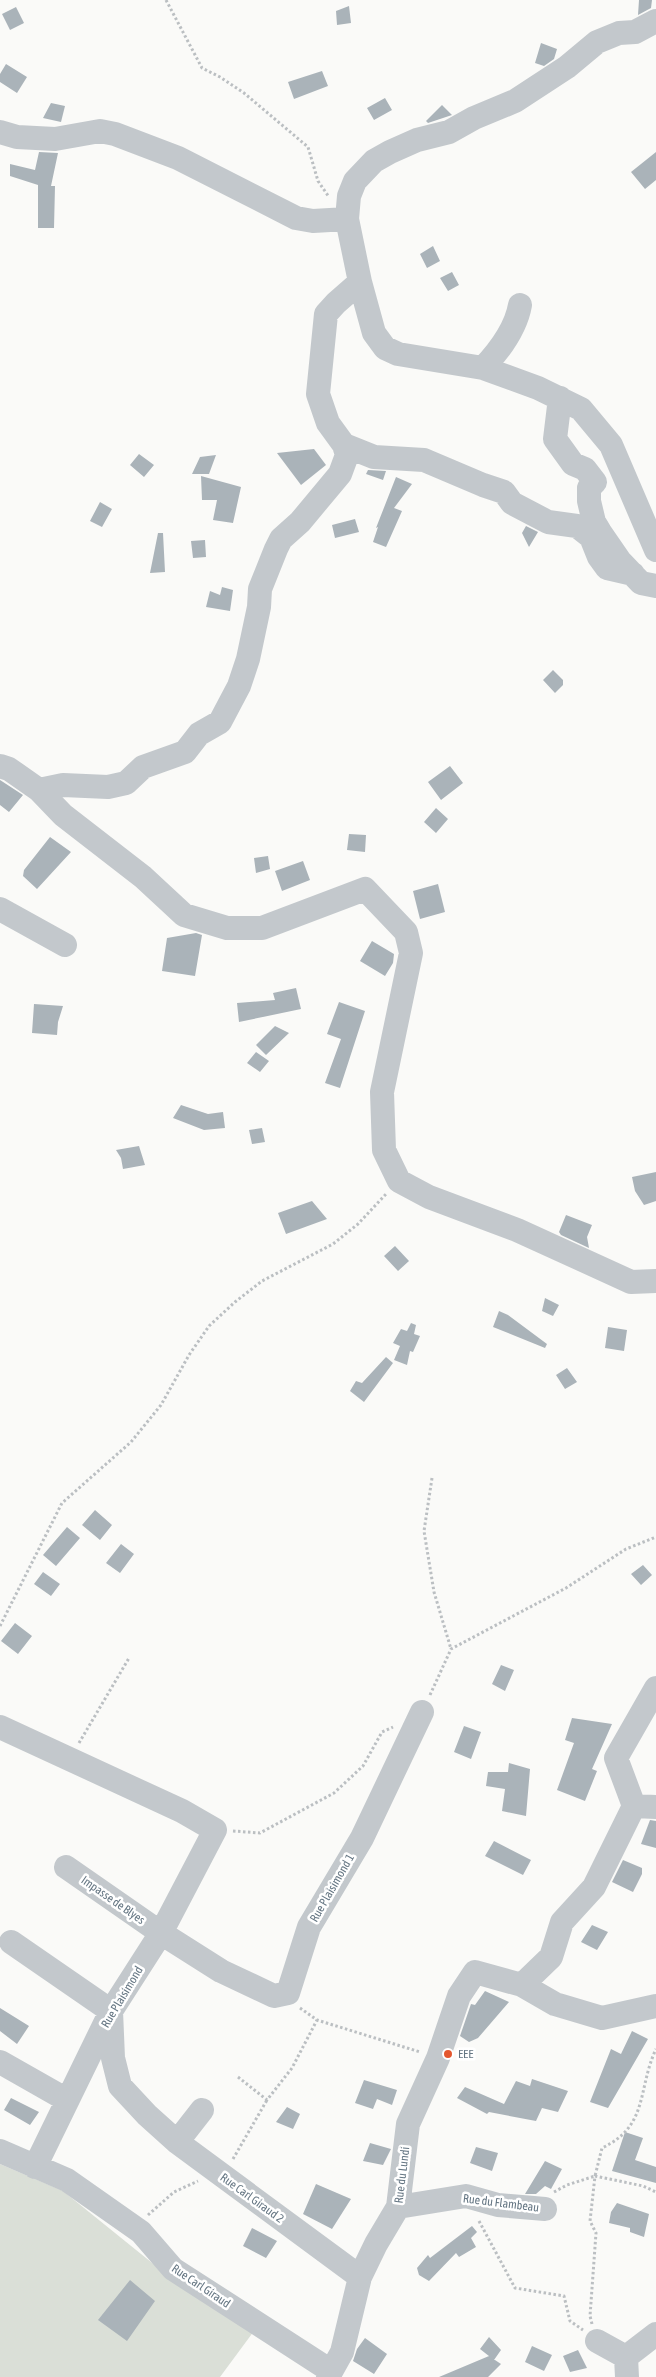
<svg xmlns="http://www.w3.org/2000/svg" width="656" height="2377" font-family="'Asap Condensed',sans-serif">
	<rect width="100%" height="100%" fill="#fafaf8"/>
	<path fill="#dadfd7" d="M0,2164L63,2191L172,2279L254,2331L220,2377H0Z"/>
	<path fill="#aab3b9" d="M639,0H652L651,8L638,15Z
		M349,6L351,23L337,25L336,11Z
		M16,7L24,23L10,30L2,14Z
		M541,43L557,49L554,59L544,66L535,63Z
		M6,64L27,77L17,93L0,82V74Z
		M322,71L328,86L294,99L288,82Z
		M385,98L392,110L374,120L367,108Z
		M51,103L65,106L61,122L43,118Z
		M442,105L452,115L428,123L426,121Z
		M39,152L58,153L51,186H55L54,228H38V185L10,176V164L35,170Z
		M656,152V180L645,189L631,172Z
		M433,246L440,261L427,268L420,254Z
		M452,272L459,285L448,291L440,278Z
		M314,449L326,465L301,485L277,453Z
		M139,454L154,465L144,477L130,465Z
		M216,455L209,474H192L200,457Z
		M368,470L386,471L383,480L366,474Z
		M201,476L241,487L233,523L213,520L217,500H202Z
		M396,477L412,484L394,508L402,511L386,547L373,542L378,527L376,528Z
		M100,502L112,509L102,527L90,521Z
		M355,519L359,532L335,538L332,525Z
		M526,526L538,532L529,547L522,533Z
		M158,533H163L165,572L150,573Z
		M205,540L206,557L193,558L191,541Z
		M222,587L233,590L230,611L206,607L210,591L220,595Z
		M553,670L563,680V685L555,693L543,680Z
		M450,766L463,783L441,800L428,782Z
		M0,780L23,795L9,812L0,805Z
		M436,808L448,819L436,833L424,822Z
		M349,834L366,835L365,852L347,850Z
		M50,837L71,852L37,889L23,876L24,870Z
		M268,856L270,869L256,873L254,858Z
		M303,861L310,880L282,891L275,871Z
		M438,884L445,912L420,919L413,891Z
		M196,933L202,935L195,976L162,971L167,938Z
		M372,941L394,954L393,963L385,976L360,961Z
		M296,988L301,1009L239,1022L237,1003L275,1000L273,993Z
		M339,1002L365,1011L340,1088L325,1083L341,1039L327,1034Z
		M34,1004L63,1006L58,1022L57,1035L32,1033Z
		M275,1026L289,1033L266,1055L256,1045Z
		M256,1052L269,1061L260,1072L247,1063Z
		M181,1105L208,1114L223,1112L225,1128L204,1130L173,1118Z
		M262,1128L265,1142L252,1144L249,1130Z
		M139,1146L145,1165L123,1169L121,1158L116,1150Z
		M656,1172V1201L644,1205L635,1191L632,1177Z
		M312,1201L327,1219L286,1234L278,1213Z
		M566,1215L592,1225L587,1237L589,1248L561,1235L559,1232Z
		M395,1246L409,1261L398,1271L384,1256Z
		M545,1298L559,1305L553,1316L542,1311Z
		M499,1311L508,1315L547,1344L545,1348L493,1327Z
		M411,1323L416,1325L414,1334L420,1336L413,1352L410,1351L407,1365L394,1360L400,1346L393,1343L401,1329L407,1331Z
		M608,1327L627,1330L624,1351L605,1348Z
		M386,1357L393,1363L364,1402L350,1391L356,1381L362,1383Z
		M567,1368L577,1382L565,1389L556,1375Z
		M95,1510L112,1525L100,1540L82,1525Z
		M67,1527L80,1538L56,1566L43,1555Z
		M121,1544L134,1554L120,1573L106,1563Z
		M643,1565L652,1575L641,1585L631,1574Z
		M43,1572L60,1584L51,1596L34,1584Z
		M15,1623L32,1636L18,1654L1,1641Z
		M501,1665L514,1670L505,1691L492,1684Z
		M572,1718L612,1724L592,1769L597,1771L585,1801L557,1790L574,1743L565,1740Z
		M464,1726L481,1732L471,1759L454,1752Z
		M509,1763L530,1769L526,1816L502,1811L505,1789L486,1786L488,1772H508Z
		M650,1820L656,1821V1848L641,1844Z
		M494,1841L531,1860L523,1875L485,1856Z
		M623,1860L642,1868V1874L633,1892L612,1882Z
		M592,1925L608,1932L597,1950L581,1942Z
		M485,1991L509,2002L478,2038L469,2042L460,2036L471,2004L475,2005Z
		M0,2008L29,2026L17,2044L0,2031Z
		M632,2031L648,2039L608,2108L590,2102L611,2049L621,2054Z
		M532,2079L568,2091L558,2112L542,2108L536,2121L489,2112L487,2114L457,2098L465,2087L504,2104L516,2081L530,2086Z
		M364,2080L397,2090L392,2105L377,2099L373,2109L355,2103Z
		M11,2098L39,2112L30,2125L4,2110Z
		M287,2107L300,2114L293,2129L276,2122Z
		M625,2132L643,2138L635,2160L656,2167V2183L612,2171Z
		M370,2143L391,2149L383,2165L363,2161Z
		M476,2147L498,2153L492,2171L470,2163Z
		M545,2161L562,2169L551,2189L545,2186L536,2194H525Z
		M316,2184L351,2199L332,2229L303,2214Z
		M617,2203L649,2214L644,2237L630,2232V2228L609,2223L611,2212Z
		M472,2226L477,2232L471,2238L476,2247L459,2257L456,2253L429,2281L419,2275L417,2268L428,2255L430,2258Z
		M252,2228L277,2241L266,2258L243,2246Z
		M130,2280L155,2301L127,2341L98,2320Z
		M489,2337L501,2350L494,2360L480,2349Z
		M365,2338L387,2354L374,2374L353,2361L357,2349Z
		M532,2346L552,2355L544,2371L525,2362Z
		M578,2350L587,2368L570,2372L563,2356Z
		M489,2356L501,2364L488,2377H439Z"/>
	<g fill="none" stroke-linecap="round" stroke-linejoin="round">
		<path stroke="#bbbfc2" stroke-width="3" stroke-dasharray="2.5 2.5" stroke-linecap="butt" d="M166,0L202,68L220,77L244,93L308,147L318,181L329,197
			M432,1478L424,1531L434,1592L451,1649
			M0,1626L62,1503L131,1442L161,1405L189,1355L209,1326L235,1302L262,1281L333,1244L358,1224L386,1194
			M430,1695L451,1649L566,1588L626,1549L656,1537
			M79,1743L129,1658
			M233,1831L260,1833L334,1793L363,1766L382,1732L393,1727
			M300,2008L317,2020L420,2052
			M238,2077L267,2100L292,2068L317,2020
			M233,2159L267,2100
			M554,2192L567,2185L595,2176L602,2148C649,2126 637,2090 656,2049
			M148,2215L174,2192L198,2181
			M479,2221L515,2288L564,2296L570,2321L583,2330
			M592,2324L590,2316L596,2233L590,2221L595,2176L643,2186L656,2192"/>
		<path stroke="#c3c8cc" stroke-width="24" d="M656,21L635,32L619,33L597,42L567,67L515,101L474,118L449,132L417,140L390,152L374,161L355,181L349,196L347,219L360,282L374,333L385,348L398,354L483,368L538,388L581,409L611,445L656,550
			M0,132L17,137L55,139L100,131L115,134L178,158L296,218L313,221L347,219
			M483,368C499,351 516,328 520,305
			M560,398L555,439L573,464L585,469L595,482L589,488V501L594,522L600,532L620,561L641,583L656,586
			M344,445L374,457L424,460L483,485L504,492L512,503L548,522L577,526L591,537L599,557L607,568L633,574
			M0,766L9,769L39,790L63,815L143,877L184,915L227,928H262L365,889L406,932L411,953L382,1092L384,1150L399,1181L429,1197L517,1230L631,1282L656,1281
			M39,790L63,785L108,787L126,783L143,767L185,752L199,734L220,722L239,686L248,659L259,607L260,589L276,549L281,539L300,522L340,474L347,455L344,445L328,423L318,394L326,314L336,303L360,282
			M0,909L65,945
			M0,1727L182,1811L215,1830L161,1933L111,2011L35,2167
			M634,1806L656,1807
			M66,1867L161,1933L221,1971L274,1996L288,1993L309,1927L362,1838L422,1712
			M11,1942L111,2011L113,2058L120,2086L147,2115L177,2142L360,2277
			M522,1985L555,2004L602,2018L656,2006
			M0,2062L67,2100
			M177,2142L202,2110
			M0,2151L67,2180L141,2232L173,2269L331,2371
			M398,2207L466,2196L498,2205L545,2209
			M597,2341L626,2357
			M328,2377L342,2352L360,2277L376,2244L398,2207L408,2124L438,2058L459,1996L475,1972L522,1985L551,1957L562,1922L594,1887L634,1806L616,1758L656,1688
			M627,2377L626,2357L656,2334"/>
	</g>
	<circle fill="#e4572e" stroke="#fff" stroke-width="2" cx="448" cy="2054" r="5"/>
	<g text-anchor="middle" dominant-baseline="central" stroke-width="5" stroke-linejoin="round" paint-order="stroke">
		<g font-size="12" fill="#657683" stroke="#fff">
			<text transform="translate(332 1888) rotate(-60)">Rue Plaisimond 1</text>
			<text transform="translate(113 1900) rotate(35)">Impasse de Blyes</text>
			<text transform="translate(122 1997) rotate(-59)">Rue Plaisimond</text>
			<text transform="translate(402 2175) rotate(-83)">Rue du Lundi</text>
			<text transform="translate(252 2198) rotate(36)">Rue Carl Giraud 2</text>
			<text transform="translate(501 2203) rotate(7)">Rue du Flambeau</text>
			<text transform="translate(201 2286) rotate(34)">Rue Carl Giraud</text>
		</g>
		<g font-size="12" fill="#657683" stroke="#fff" text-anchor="start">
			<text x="458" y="2054">EEE</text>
		</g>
	</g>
</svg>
